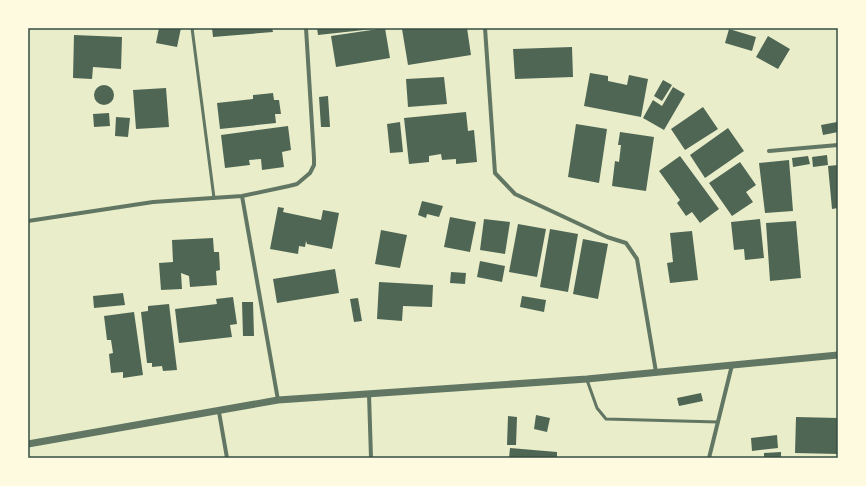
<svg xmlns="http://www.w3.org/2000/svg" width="866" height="486" font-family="'Titillium Web',sans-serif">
	<rect width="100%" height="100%" fill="#e9edc9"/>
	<path fill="#4f6655" d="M159,28H181L177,47L156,43Z
		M212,28H272L273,32L213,37Z
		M317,28H373V29L318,35Z
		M385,28L390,58L336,67L331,36Z
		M467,28L471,55L408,65L402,29Z
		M729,29L756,37L752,51L725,43Z
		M74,35L122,37L121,69L93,67L92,79L73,78Z
		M768,36L790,49L778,69L756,57Z
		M572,47L573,77L515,79L513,49Z
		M590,73L608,76V81L627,85L629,75L648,79L641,117L584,106Z
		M444,77L447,104L408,107L406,79Z
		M663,80L672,85L662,101L654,96Z
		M94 95a10 10 0 1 1 20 0a10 10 0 1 1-20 0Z
		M673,87L685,94L664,130L643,118L653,100L662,106Z
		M166,88L169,127L136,129L133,90Z
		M273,93L274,100H279L281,114H275L276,123L220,129L217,103L253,99V95Z
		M328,96L330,127H321L319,97Z
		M703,107L718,129L685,150L671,129Z
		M466,112L468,131L474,130L477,162L456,164V159L442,160L441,154L429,156V162L409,164L404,118Z
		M109,113L110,126L94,127L93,114Z
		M116,117L130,118L128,137L115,136Z
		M400,122L403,152L390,153L387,124Z
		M837,122L838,132L823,135L821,125Z
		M576,124L607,129L599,183L568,177Z
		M288,126L291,150L282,152L284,167L262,170L261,159L249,160L250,165L225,168L221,135Z
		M728,128L744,151L705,178L690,155Z
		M620,132L654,137L646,191L612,186L615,161L619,162L621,145H618Z
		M827,155L828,165L813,167L812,157Z
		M680,156L719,209L700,223L692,212L686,216L677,203L680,200L659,171Z
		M808,156L810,164L793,167L792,158Z
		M789,160L793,211L765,213L759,163Z
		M740,162L756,185L746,192L753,202L732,216L709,183Z
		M838,165V208L832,209L828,166Z
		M422,201L443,206L439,217L427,214L426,218L418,215Z
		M278,207L284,208L283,212L321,220L323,210L339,213L332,249L307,244L306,241L305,247L299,246L298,254L270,249Z
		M450,217L476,222L470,252L444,247Z
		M484,219L510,222L505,254L480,250Z
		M760,219L764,258L745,260L744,249L734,250L731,222Z
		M796,221L801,278L770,281L766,223Z
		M518,224L546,229L537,277L509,272Z
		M550,229L578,234L568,292L540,287Z
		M381,230L407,235L400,268L375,264Z
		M692,231L698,280L670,283L667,263L673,262L670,233Z
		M213,238L214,252H219L220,270L216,271L217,285L190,287L189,276L181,273L182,289L161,290L159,263L173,262L172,240Z
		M583,239L608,244L598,299L573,294Z
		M480,261L505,266L502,282L477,277Z
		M335,269L339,293L277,303L273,279Z
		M451,272L466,273L465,284L450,283Z
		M379,282L433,285L432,307L403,306L402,321L377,319Z
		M123,293L125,305L94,308L93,296Z
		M522,296L546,300L544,312L520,307Z
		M233,297L237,324L230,325L232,337L179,343L175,309L217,304L216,299Z
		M358,298L362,321L354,322L350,299Z
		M242,302H253L254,336H243Z
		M169,304L177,370L163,371L162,366L152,367V363H147L141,312L148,311V306Z
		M134,312L143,375L123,378V372L111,373L109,354L113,353L111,340H107L104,316Z
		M701,393L703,401L679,406L677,398Z
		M536,415L550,418L547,432L534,429Z
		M508,416L517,417L516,445H507Z
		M796,417L838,418V454L795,453Z
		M777,435L778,448L752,451L751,438Z
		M510,448L557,452V458H509Z
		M781,452V458H764V453Z"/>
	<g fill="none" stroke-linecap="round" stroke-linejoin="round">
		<path stroke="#617663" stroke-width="3" d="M192,28L214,198
			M587,380L597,408L606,419L718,422"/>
		<path stroke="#617663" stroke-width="4" d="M485,28L495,173L515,194L607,237L626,243L637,259L656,372
			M769,151L838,145
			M242,196L278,400
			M28,221L153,202L242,196L289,186L297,184L310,173L314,165V158L306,28
			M369,394L371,458
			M219,412L227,458
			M709,458L732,365"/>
		<path stroke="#617663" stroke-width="7" d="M28,444L278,400L587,379L838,355"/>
	</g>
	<rect width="866" height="486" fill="none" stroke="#fefae0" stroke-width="58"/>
	<rect x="29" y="29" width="808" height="428" fill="none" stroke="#344e41" stroke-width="1.5"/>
</svg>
